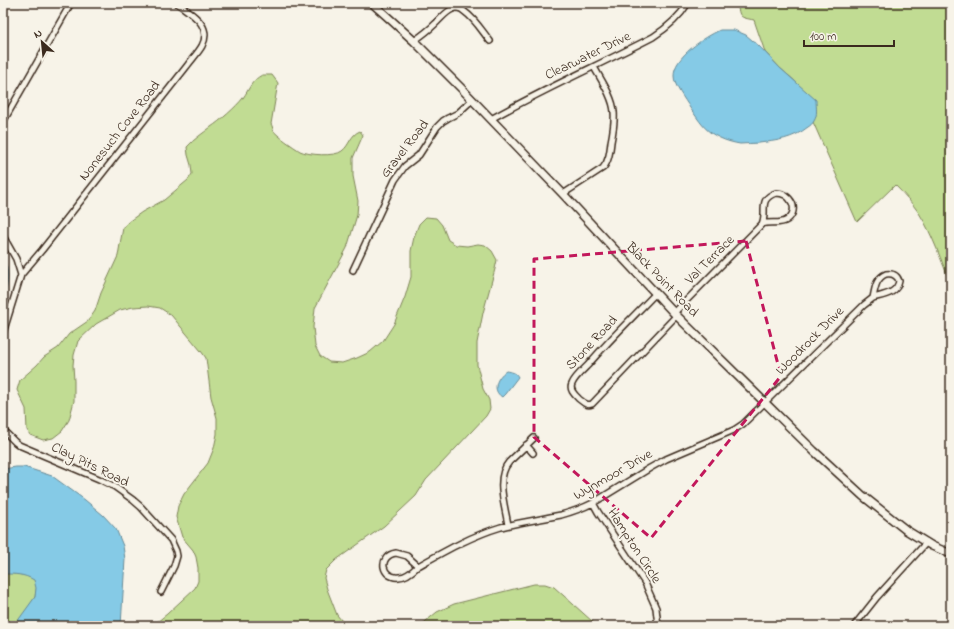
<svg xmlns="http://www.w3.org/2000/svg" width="954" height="629" font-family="'Indie Flower',sans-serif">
	<rect width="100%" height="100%" fill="#f7f3e8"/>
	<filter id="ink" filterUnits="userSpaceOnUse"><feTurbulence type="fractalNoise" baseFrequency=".025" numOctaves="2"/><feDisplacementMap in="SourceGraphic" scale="8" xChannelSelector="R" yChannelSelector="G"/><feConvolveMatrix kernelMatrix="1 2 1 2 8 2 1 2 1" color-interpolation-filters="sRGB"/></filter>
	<g filter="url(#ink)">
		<path fill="#c1dc93" stroke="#7e8358" d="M737,3H951V284C941,261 933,235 919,213C912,203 904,194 895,185L857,222L795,81L780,68L765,52L754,20C739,17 740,18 737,3Z
			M262,75H272L278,83L271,124C272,125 273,129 273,130C277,136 294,147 300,151C308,155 335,157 342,151C350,145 350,135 360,131L363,135L353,158V176L358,201L357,215L347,248L315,308L313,327L315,346L320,356L329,362L342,363L357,358L370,352L383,341L394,324L405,297L411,277V251L414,237L419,224L426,217L436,218L442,225L448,240L456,245L467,246L478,244L485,245L492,251L497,260L495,269L483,313L477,343V365L483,389L489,400L490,409L486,416L426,480L416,496L384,526L336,560L326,570L324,578L327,589L337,615L346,626H151L157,622L167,614L195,588L198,581V568L196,557L193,550L182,537L176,517L178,506L184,494L208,463L214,448L217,434V418L211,397L206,358L201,351L171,315L160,308L148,306L133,307L120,310L96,324L78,341L74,355L73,365L74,381V401L69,420L62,431L53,438L43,440L30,435L27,430L26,409L17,390L20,380L37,365L44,357L58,348L69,334L88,321L95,311L101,293L118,256L120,244L123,228L128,222L142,212L164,200L188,180L192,174L191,165L188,155L187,147C194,139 202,134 211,127C220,121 236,107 243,98C250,88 251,81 262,75Z
			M3,572L29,576L35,579L37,585L35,597L17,626H3Z
			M534,584H545L554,587L593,622L595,626H420L437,612L454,604Z"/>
		<path fill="#85cae6" stroke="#678a96" d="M720,30H734L746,35L759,46L780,68L816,100C816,107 818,115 814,121C813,123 810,126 808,127C793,139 776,141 759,143C753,143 746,144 740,144C734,143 726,141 720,138C704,131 700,121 690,108C685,99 674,86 674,76C673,57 705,37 720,30Z
			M3,259C12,271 6,291 3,305Z
			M506,371C511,372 516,372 518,377L505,394L502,397C491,390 497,377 506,371Z
			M16,467H24L52,476L85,500L103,515L116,529L123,546L125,559L121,626H14L35,597L36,588L34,580C24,574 15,574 3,574V469Z"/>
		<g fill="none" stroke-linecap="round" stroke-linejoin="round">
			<g stroke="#3b2a1e" stroke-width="8">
				<path id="street" d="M414,41C421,36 428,31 434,25C440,20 446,11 453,9C457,7 462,9 465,12C475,19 482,31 490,41
					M491,119C544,89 599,65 653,37C667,28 679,18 688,3
					M3,122L71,3
					M776,193C791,193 800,210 787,220C780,225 771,221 762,224C768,212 757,199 776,193Z
					M563,194L603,168C609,161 610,151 611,142C613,132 615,122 614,112C613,97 601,80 594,67
					M3,236L16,259L21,275L3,333
					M353,270L395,180L405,166L419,155L437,127L443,121L448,118L458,113L472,100
					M886,274C892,273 897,275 899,281C897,294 883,295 873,298C875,288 876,278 886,274Z
					M21,275L42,250L187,66C192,59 198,53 202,46C213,25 191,14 177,3
					M656,293C633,317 609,340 588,365C583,370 574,378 572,384C569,390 575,395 579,399C584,403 587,406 592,404L677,315
					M674,313L762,224
					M3,430L15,442L19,445L99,479L115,487L133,500L141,507L171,540L176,551L177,556L174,566L161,592
					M526,445L533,453
					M593,503L598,512L645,583L656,608L658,626
					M508,525C505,506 495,478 509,462L534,438
					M396,553L407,556L418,566C413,571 406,577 399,577C382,579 377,556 396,553Z
					M418,566C445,551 471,536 501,527C521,522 542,519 561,515C572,512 583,508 593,503L650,468L666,459L734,430L743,424L864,305L873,298
					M854,626L877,597L926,543"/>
			</g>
			<g stroke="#3b2a1e" stroke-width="10">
				<path id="secondary" d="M372,3L391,20L414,41L461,88L563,194L674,313L814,451L863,496L906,530L932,546L951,554"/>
			</g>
			<use href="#street" stroke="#f7f3e8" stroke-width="5"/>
			<use href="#secondary" stroke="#f7f3e8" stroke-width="7"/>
		</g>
	</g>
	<path fill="none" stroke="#c2185b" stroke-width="3" stroke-dasharray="8 5" stroke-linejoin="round" d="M746,241L781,376L651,538L534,437V259Z"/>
	<g text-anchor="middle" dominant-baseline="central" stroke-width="4" stroke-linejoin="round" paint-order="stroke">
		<g font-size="14" fill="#3b2a1e" stroke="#f7f3e8">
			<text transform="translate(588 56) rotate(-26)">Clearwater Drive</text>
			<text transform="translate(120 131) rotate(-52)">Nonesuch Cove Road</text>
			<text transform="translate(405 149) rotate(-52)">Gravel Road</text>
			<text transform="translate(710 260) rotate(-45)">Val Terrace</text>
			<text transform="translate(662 280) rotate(46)">Black Point Road</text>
			<text transform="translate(810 341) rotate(-45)">Woodrock Drive</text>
			<text transform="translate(592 343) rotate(-47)">Stone Road</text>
			<text transform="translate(90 465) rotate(26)">Clay Pits Road</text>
			<text transform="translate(613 475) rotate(-30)">Wynmoor Drive</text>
			<text transform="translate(634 546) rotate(57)">Hampton Circle</text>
		</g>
	</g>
	<rect width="954" height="629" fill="none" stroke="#f7f3e8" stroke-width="16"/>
	<rect x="8" y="8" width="938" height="613" fill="none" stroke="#3b2a1e" stroke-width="1.5" filter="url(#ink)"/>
	<g transform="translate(42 42) rotate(333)" stroke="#f7f3e8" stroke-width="3" paint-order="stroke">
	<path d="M0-3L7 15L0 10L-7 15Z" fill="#3b2a1e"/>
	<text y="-6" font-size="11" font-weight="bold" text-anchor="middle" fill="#3b2a1e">N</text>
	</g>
	<path d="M804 40v6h90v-6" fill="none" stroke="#3b2a1e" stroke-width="2"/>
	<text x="810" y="40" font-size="12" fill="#3b2a1e" stroke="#f7f3e8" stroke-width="3" paint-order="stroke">100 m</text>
</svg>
